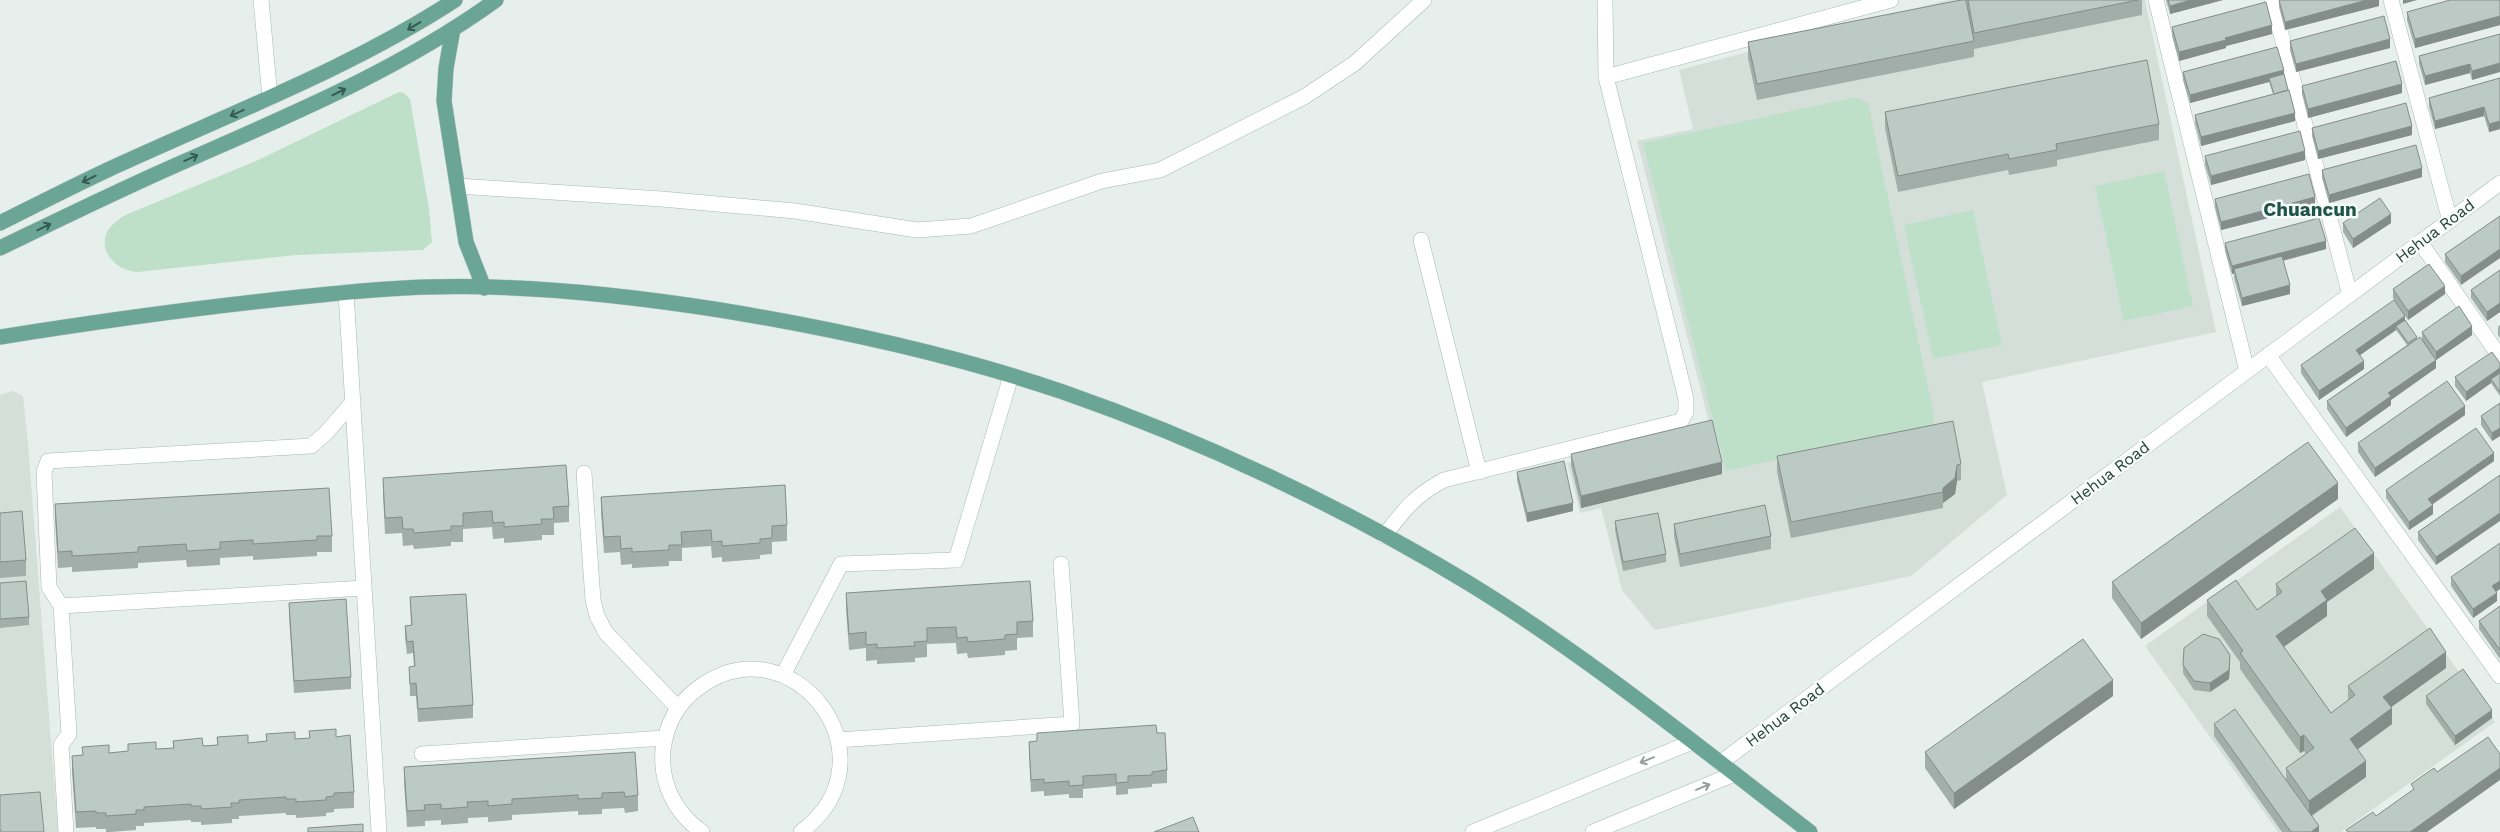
<svg xmlns="http://www.w3.org/2000/svg" width="2500" height="832" font-family="'Work Sans',sans-serif">
	<rect width="100%" height="100%" fill="#e6efeb"/>
	<path fill="#d4dfda" d="M1947,0H2145L2216,332L1982,382L2007,495L1911,576L1655,630L1622,590L1601,508L1580,513L1567,463L1710,426L1637,141L1693,129L1679,70Z
		M13,391L23,396L28,444L58,832H0V395Z
		M2340,507L2495,722L2341,832H2278L2145,646Z"/>
	<path fill="#bfe0c8" d="M399,92L404,93L410,99L429,209L432,242L423,250L296,255L137,272C118,271 96,252 108,230C111,225 118,221 123,216L256,161Z
		M1856,97L1868,103L1934,415V425L1726,471L1643,143Z
		M2164,171L2193,306L2124,321L2095,186Z
		M1973,210L2002,345L1933,359L1904,225Z"/>
	<g fill="none" stroke-linecap="round" stroke-linejoin="round">
		<g stroke="#a8b8b2" stroke-width="16">
			<path id="minor" d="M261,0L270,98
				M2156,0L2247,371
				M2272,0L2350,295
				M2391,0L2450,221
				M1606,77L1891,0
				M457,186L662,199L795,211L917,230L971,226L1102,181L1160,170L1304,97L1355,63L1424,0
				M1421,240L1479,472
				M2420,242L2500,357
				M346,292L379,832
				M2268,355L2500,676
				M584,473L593,600L597,616L606,633L678,708
				M1384,536C1404,510 1414,496 1444,480L1681,421L1686,412V399L1606,77L1605,0
				M61,606L364,588
				M783,675L841,564L956,560L1011,376
				M838,740L1072,724L1061,564
				M422,754L665,738
				M1720,763L2500,183
				M66,832L61,745L69,734L61,606L49,587L44,472L48,461L311,446L326,433L353,402
				M702,832C675,813 660,783 663,750C666,726 677,704 697,689C791,617 900,758 801,832
				M1473,832L1692,742
				M1593,832L1734,774"/>
		</g>
		<g stroke="#c2cac8" stroke-width="16">
			<path id="major" d="M453,29L446,68L444,101L466,242L484,288
				M0,223C38,204 77,184 116,166C231,113 349,69 455,0
				M0,248C58,220 115,192 174,166C285,117 398,71 496,0
				M0,337C94,322 187,309 281,299C330,294 379,288 428,287C525,284 624,295 720,310C836,329 952,354 1063,392C1201,440 1345,508 1470,584C1589,657 1699,747 1810,832"/>
		</g>
		<use href="#minor" stroke="#fff" stroke-width="15"/>
		<use href="#major" stroke="#6aa596" stroke-width="15"/>
	</g>
	<path fill="#a1aea9" d="M1961,0H2142V15L1974,49V46V57L1757,100L1748,58V42Z
		M2166,0H2223L2170,14Z
		M2279,0H2379V6L2285,30L2279,7Z
		M2500,0V25L2415,48L2407,20V12Z
		M2172,27L2272,34L2226,46V48L2179,61L2172,36Z
		M2500,34L2472,80L2470,73L2425,85L2419,64V56Z
		M2290,41L2390,48L2296,72L2290,50Z
		M2183,72L2284,74L2295,121L2201,146L2195,123V115L2273,94L2269,82L2190,103L2183,80Z
		M2500,78V129L2489,132L2484,116L2435,129L2429,107V98Z
		M2302,86L2402,93L2308,118L2302,94Z
		M1885,112L2159,124V140L2057,160V166L2009,175L2008,170L1898,192L1885,128Z
		M2312,128L2412,135L2318,159L2312,136Z
		M2205,156L2305,160L2211,185L2205,165Z
		M2322,170L2422,177L2329,203L2322,178Z
		M2215,199L2315,206L2221,230L2215,207Z
		M2500,216L2461,285L2445,262V254Z
		M2343,223H2391L2353,248L2343,232Z
		M2225,243L2326,249L2283,261L2290,294L2242,306L2234,278V274H2232L2225,251Z
		M2500,270V312L2487,321L2471,298V290Z
		M2393,289L2445,294L2408,320L2393,298Z
		M2405,320L2417,338L2422,339V332L2472,335L2436,360V368L2391,400V405L2346,437L2327,409V401L2407,345L2396,330L2360,355L2364,369L2319,400L2301,373V365Z
		M2500,325V338L2498,335V327Z
		M2500,363V396L2491,383L2466,401L2455,386V377Z
		M2500,403V436L2492,441L2481,425V416Z
		M2465,415L2375,477L2358,452V443Z
		M1571,454L1722,474L1581,508L1571,466Z
		M1777,456L1961,464V480L1957,481L1955,494L1943,503V508L1791,538L1777,472Z
		M2494,461L2432,505L2433,514L2409,530L2386,498V490Z
		M1517,472L1573,511L1527,522L1517,480Z
		M2500,475L2436,565L2418,540V532Z
		M383,478L569,506V522L554,523V535H542V540L504,543V538L493,539L492,527L463,529V542H451V546L414,549L413,545L403,546L402,533L385,534L383,494Z
		M601,497L787,525V541L772,542V554L760,555V559L722,562V557L712,558L711,546L682,548V561H669V566L632,568V564L621,565L620,552L604,553L601,513Z
		M2338,499L2141,639L2112,598V582Z
		M55,504L332,536V552H317V556L253,560V556L220,558V565L187,567L186,560L138,563V568L72,572V567L58,568L55,520Z
		M0,513L26,560V576L0,578Z
		M1615,521L1666,554V562L1623,571L1615,530Z
		M1674,524L1771,536V549L1680,567L1674,536Z
		M2374,569L2327,602V616L2284,647L2331,713L2348,700V686L2446,668L2391,707L2392,724L2357,749L2366,777L2312,816L2319,832H2282L2214,736V724L2286,779V768L2306,754L2304,751L2300,753L2240,669V662L2207,616V600L2257,610L2276,596V584Z
		M2451,577L2496,592L2497,601L2473,618L2451,586Z
		M0,583L29,617V625L0,628Z
		M846,593L1033,621V637L1017,638V650L1005,651V655L968,658L967,653L957,654L956,643L927,644V657L915,658V662L877,664V660L866,661V648L849,650L846,609Z
		M410,597L473,705V718L418,722L416,696H410L409,667L414,666L413,653L407,654L405,638V626L411,625Z
		M289,603L351,677V689L294,693L289,616Z
		M2500,606V659L2479,629V621Z
		M2230,664L2229,679L2210,692L2194,690L2183,673V665Z
		M2113,696L1954,809L1925,768V752Z
		M2426,696L2492,718L2455,745L2426,704Z
		M309,731L336,737L354,792V808L334,809V812L326,813V816L296,818V815H286V813L239,816V819H232V823L201,825V822H191V820L144,823V826H136V830L110,832H106V829H96V827L76,828L72,772V756L173,748V741L203,746L217,745V737L248,743L266,741V734L295,739L309,738Z
		M1037,733H1157L1167,770V783L1152,784V787L1128,789V794L1116,795V786L1083,789V798H1069V794L1044,796V791L1031,792L1029,754V742L1037,741Z
		M635,752L638,795V811L625,813L624,808L602,809V814L578,815V811L512,815V820L488,822V817L468,818V823L441,825V820L425,821V826L407,827L404,783V767Z"/>
	<path fill="#838d89" d="M2191,0H2223L2170,14V6Z
		M2367,0H2379V6L2285,30V22Z
		M2403,0H2417L2403,4Z
		M2500,16V25L2415,48V39Z
		M2272,25V34L2226,46V48L2179,61V52L2225,38Z
		M2390,39V48L2296,72V64Z
		M2500,63V72L2472,80V71Z
		M2470,64V73L2425,85V76Z
		M2284,70V78H2269V82L2190,103V95Z
		M2402,84V93L2308,118V109Z
		M2484,107V116L2435,129V121Z
		M2295,113V121L2201,146V137Z
		M2500,121V129L2489,132V124Z
		M2412,126V135L2318,159V151Z
		M2305,151V160L2211,185V176Z
		M2422,168V177L2329,203V195Z
		M2315,197V206L2221,230V222Z
		M2391,214V223L2353,248V239Z
		M2326,241V249L2235,273L2234,269V274H2232V266Z
		M2500,249V258L2461,285V276Z
		M2290,285V294L2242,306V298Z
		M2445,286V294L2408,320V311Z
		M2500,303V312L2487,321V312Z
		M2405,316V324L2396,326V330L2356,358V350Z
		M2472,326V335L2436,360V368L2391,400V405L2346,437V428L2388,393L2436,360V352Z
		M2364,361V369L2319,400V391Z
		M2500,368V377L2491,379V383L2466,401V392Z
		M2465,406V415L2375,477V468Z
		M2500,428V436L2492,441V433Z
		M2494,453V461L2428,507V499Z
		M1722,462V474L1581,508V496Z
		M1957,465V481L1955,494L1943,503V488Z
		M2338,483V499L2141,639V623Z
		M1573,503V511L1527,522V513Z
		M2433,505V514L2409,530V522Z
		M2500,513V521L2436,565V557Z
		M2374,553V569L2327,602V616L2276,652V636L2321,591Z
		M2500,581V589L2492,595V586Z
		M2497,593V601L2473,618V609Z
		M2446,652V668L2383,713V697Z
		M2230,655V664L2229,679L2210,692V683Z
		M2113,680V696L1954,809V793Z
		M2392,708V724L2350,755V739Z
		M2492,710V718L2455,745V736Z
		M2304,735V751L2300,753V737Z
		M2366,761V777L2309,817V801Z
		M2500,768V780L2427,832H2410Z
		M2319,826V832H2311Z"/>
	<path fill="#bbcac4" stroke="#838d89" d="M1961,0H1966L1974,41L1757,84L1748,42Z
		M1968,0H2138L1974,33Z
		M2168,0H2191L2170,6Z
		M2279,0H2367L2285,22Z
		M2450,0H2500V16L2415,39L2407,12Z
		M2266,2L2272,25L2225,38L2226,40L2179,52L2172,27Z
		M2384,16L2390,39L2296,64L2290,41Z
		M2500,34V63L2472,71L2470,64L2425,76L2419,56Z
		M2277,47L2284,70L2190,95L2183,72Z
		M2147,60L2159,124L2056,144L2057,150L2009,159L2008,154L1898,176L1885,112Z
		M2396,61L2402,84L2308,109L2302,86Z
		M2284,74L2288,90L2274,94L2269,78Z
		M2500,78V121L2489,124L2484,107L2435,121L2429,98Z
		M2289,90L2295,113L2201,137L2195,115Z
		M2406,103L2412,126L2318,151L2312,128Z
		M2300,131L2305,151L2211,176L2205,156Z
		M2416,145L2422,168L2329,195L2322,170Z
		M2309,174L2315,197L2221,222L2215,199Z
		M2380,198L2391,214L2353,239L2343,223Z
		M2500,216V249L2461,276L2445,254Z
		M2319,218L2326,241L2232,266L2225,243Z
		M2282,256L2290,285L2242,298L2234,269Z
		M2429,264L2445,286L2408,311L2393,289Z
		M2500,270V303L2487,312L2471,290Z
		M2394,300L2405,316L2356,350L2364,361L2319,391L2301,365Z
		M2459,306L2472,326L2436,352L2422,332Z
		M2405,320L2417,337L2408,343L2396,326Z
		M2420,337L2436,360L2388,393L2391,396L2346,428L2327,401Z
		M2492,352L2500,363V368L2466,392L2455,377Z
		M2500,373V392L2491,379Z
		M2447,381L2465,406L2375,468L2358,443Z
		M2500,403V428L2492,433L2481,416Z
		M1712,420L1722,462L1581,496L1571,454Z
		M1953,421L1961,464L1957,465L1955,478L1943,488V492L1791,522L1777,456Z
		M2476,428L2494,453L2428,499L2433,505L2409,522L2386,490Z
		M2308,442L2338,483L2141,623L2112,582Z
		M1564,461L1573,503L1527,513L1517,472Z
		M566,465L569,506L553,507L554,519H541L542,524L504,527V522L493,523L492,511L463,513V526H451V530L414,533L413,529H403L402,517L385,518L383,478Z
		M2500,475V513L2436,557L2418,532Z
		M785,485L787,525L772,526V538L760,539V543L722,546V541L712,542L711,530L681,532L682,545H669V550L632,552V548L621,549L620,536L604,537L601,497Z
		M329,488L332,536H317V540L253,544V540L220,542V549L187,551L186,544L138,547V552L72,556V551L58,552L55,504Z
		M1765,505L1771,536L1680,554L1674,524Z
		M22,511L26,560L0,562V513Z
		M1658,513L1666,554L1623,562L1615,521Z
		M2355,528L2374,553L2321,591L2327,600L2276,636L2331,713L2355,695L2348,686L2430,628L2446,652L2383,697L2392,708L2350,739L2366,761L2309,801L2286,768L2314,748L2304,735L2300,737L2240,653L2243,651L2207,600L2236,580L2257,610L2282,592L2276,584Z
		M2500,543V581L2492,586L2497,593L2473,609L2451,577Z
		M26,581L29,617L0,619V583Z
		M1030,581L1033,621L1017,622V634L1005,635V639L968,642L967,637L957,638L956,627L927,628V641L914,642L915,646L877,648V644L866,645V632L849,634L846,593Z
		M466,594L473,705L418,709L416,683L410,684L409,667L415,666L413,641L407,642L405,626L412,625L410,597Z
		M346,599L351,677L294,681L289,603Z
		M2500,606V650L2479,621Z
		M2203,634L2219,639L2230,655L2229,670L2210,683L2194,681L2183,665L2184,648Z
		M2083,639L2113,680L1954,793L1925,752Z
		M2463,669L2492,710L2455,736L2426,696Z
		M2235,709L2319,826L2311,832H2291L2214,724Z
		M1156,725L1157,733H1165L1167,770L1152,772V775L1128,776V782L1116,783V774L1083,776V785L1069,786V781L1044,783V779L1031,780L1029,742L1037,741V733Z
		M336,729V737L350,735L354,792L334,793V796L326,797V800L296,802V799H286V797L239,800V803H231L232,807L201,809V806H191V804L144,807V810H136V814L106,816V813H96V811L76,812L72,756L83,755L82,747L109,745V753L128,751V744L156,742V749L174,748L173,741L202,738L203,746L218,745L217,737L248,735V743L267,741L266,734L295,732V739L310,738L309,731Z
		M2488,737L2500,754V768L2410,832H2348L2346,830L2373,812L2376,816L2414,789L2411,784L2434,768L2437,772Z
		M635,752L638,795L625,797L624,792L602,793V798L578,799V795L512,799V804L488,806V801L467,802L468,807L441,809V804L424,805L425,810L407,811L404,767Z
		M40,792L44,832H1V830H0V795Z
		M1193,817L1199,832H1154Z
		M363,824V832H308V828Z"/>
	<defs><path id="oneway-shaft" d="M-6 0H5M1.5-3L5.5 0L1.5 3" fill="none" stroke-width="1.6" stroke-linecap="round" stroke-linejoin="round" transform="scale(1.25)"/></defs>
	<g stroke="#365b51">
		<use href="#oneway-shaft" transform="translate(414 26) rotate(149)"/>
		<use href="#oneway-shaft" transform="translate(339 92) rotate(-26)"/>
		<use href="#oneway-shaft" transform="translate(237 113) rotate(156)"/>
		<use href="#oneway-shaft" transform="translate(191 158) rotate(-24)"/>
		<use href="#oneway-shaft" transform="translate(89 179) rotate(154)"/>
		<use href="#oneway-shaft" transform="translate(44 227) rotate(-26)"/>
	</g>
	<g stroke="#92a09c">
		<use href="#oneway-shaft" transform="translate(1647 760) rotate(158)"/>
		<use href="#oneway-shaft" transform="translate(1703 787) rotate(-22)"/>
	</g>
	<g text-anchor="middle" dominant-baseline="central" stroke-width="5" stroke-linejoin="round" paint-order="stroke">
		<g font-size="16" fill="#24423a" stroke="#f7fbf9">
			<text transform="translate(2435 231) rotate(-37)">Hehua Road</text>
			<text transform="translate(2110 473) rotate(-37)">Hehua Road</text>
			<text transform="translate(1785 715) rotate(-37)">Hehua Road</text>
		</g>
		<g font-size="19" font-weight="bold" fill="#1f5548" stroke="#f7fbf9">
			<text x="2310" y="209">Chuancun</text>
		</g>
	</g>
</svg>
